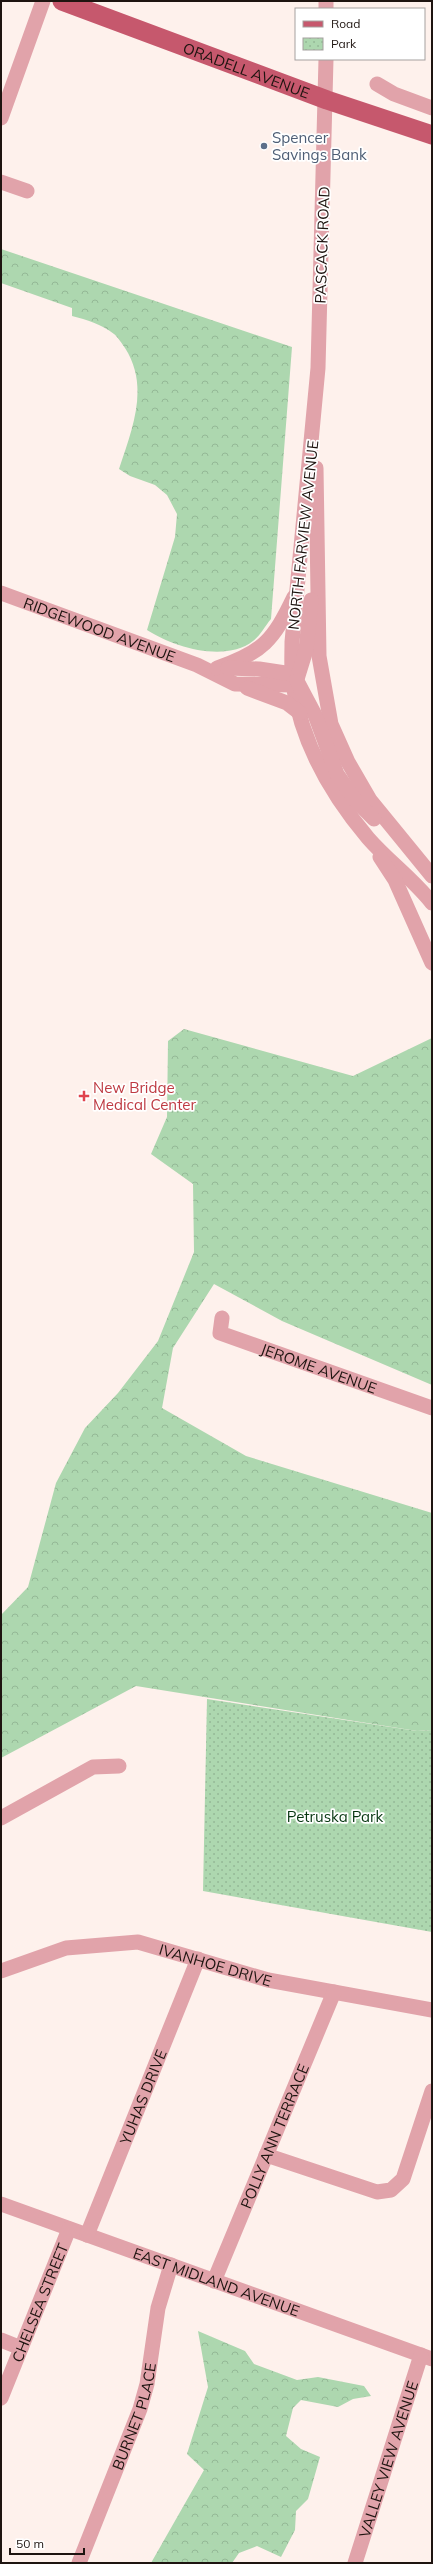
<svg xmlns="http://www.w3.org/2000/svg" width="433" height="2564" font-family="Mulish,sans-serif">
	<defs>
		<pattern id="forest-crowns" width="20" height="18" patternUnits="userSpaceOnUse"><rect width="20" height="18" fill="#add7af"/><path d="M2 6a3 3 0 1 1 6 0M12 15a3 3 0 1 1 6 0" fill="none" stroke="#94b896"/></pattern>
		<pattern id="park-dots" width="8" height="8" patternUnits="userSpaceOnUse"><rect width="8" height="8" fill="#add7af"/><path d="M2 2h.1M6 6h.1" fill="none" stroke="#94b896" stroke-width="1.8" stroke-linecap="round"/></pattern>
	</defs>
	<rect width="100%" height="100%" fill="#fef1ec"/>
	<path fill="url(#forest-crowns)" d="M1,249L292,347L271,619C265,626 260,636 253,641C225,663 173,647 147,630L175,537L177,514L167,495L155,485L130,476L119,469C132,429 150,387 125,348C122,344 118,337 114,334C101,324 87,320 72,316V308L1,283Z
		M184,1029L353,1076L432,1038V1385L282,1321L214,1284L173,1348L162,1408L246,1456L432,1513V1730L417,1731L136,1686L1,1758V1615L28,1587L56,1483L85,1428L118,1393L158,1341L194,1252L193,1184L151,1154L167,1117L168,1041Z
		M198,2331L245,2351L254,2364L297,2380L318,2377L364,2386L371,2396L353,2399L338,2407L301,2400L293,2408L286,2436L301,2449L320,2457L308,2499L296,2511L295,2530L281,2557L257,2546L239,2553L232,2563H151L204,2470L187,2454L208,2387Z"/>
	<path fill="url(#park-dots)" d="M207,1699L417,1731L432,1730V1932L203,1891Z"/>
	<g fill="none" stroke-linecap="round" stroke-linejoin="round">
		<g stroke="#e1a3aa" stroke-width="15">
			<path d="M326,1V9"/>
			<path d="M326,59L318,368L292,642C292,656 291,671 293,684C301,742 331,794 368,838C388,861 413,879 432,903"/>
			<path d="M377,84L394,94L432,108"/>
			<path d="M1,118L43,1"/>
			<path d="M1,182L27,191"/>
			<path d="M316,468L319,656L331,724L348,762L370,800L432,876"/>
			<path id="s1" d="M1,593L197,665L235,684L293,685"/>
			<path d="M217,668C263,652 273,641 294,597"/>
			<path d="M228,668L259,669L292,674"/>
			<path d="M297,679L306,650L311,600"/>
			<path d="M297,681L315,715L337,774L356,801L374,819"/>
			<path d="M247,688L287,703L300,713"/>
			<path d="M380,857L395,880L432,963"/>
			<path id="s2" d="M222,1318L220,1333L432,1408"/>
			<path d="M1,1818L93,1767L119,1766"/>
			<path id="s3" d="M1,1971L66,1948L138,1942L268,1980L432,2010"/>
			<path d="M266,2155L377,2192L391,2190L403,2179L432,2091"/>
			<path id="s4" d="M1,2204L432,2359"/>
			<path id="s5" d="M87,2235L198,1959"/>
			<path id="s6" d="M214,2281L334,1992"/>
			<path d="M1,2340L21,2348"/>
			<path id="s7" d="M1,2398L69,2229"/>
			<path id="s8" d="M79,2563L140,2409L147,2384L158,2308L171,2265"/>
			<path id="s9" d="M355,2563L421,2355"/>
		</g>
		<path stroke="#c6586d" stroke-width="19" id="s10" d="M62,1L327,100L432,135"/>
	</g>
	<circle fill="#5c6f8a" stroke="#fff" stroke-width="1.5" cx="264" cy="146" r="4"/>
	<path fill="#e0444e" stroke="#fff" stroke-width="1.5" d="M82 1090h4v4h4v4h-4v4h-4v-4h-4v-4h4z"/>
	<g text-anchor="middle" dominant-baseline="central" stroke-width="3.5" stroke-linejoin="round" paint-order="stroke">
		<g font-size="15" fill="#1e1410" stroke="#fff">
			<text stroke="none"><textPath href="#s10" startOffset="197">ORADELL AVENUE</textPath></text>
			<text transform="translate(322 245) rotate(-88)">PASCACK ROAD</text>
			<text transform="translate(303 535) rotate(-84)">NORTH FARVIEW AVENUE</text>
			<text stroke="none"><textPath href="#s1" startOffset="105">RIDGEWOOD AVENUE</textPath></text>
			<text stroke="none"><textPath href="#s2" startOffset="120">JEROME AVENUE</textPath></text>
			<text stroke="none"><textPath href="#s3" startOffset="222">IVANHOE DRIVE</textPath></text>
			<text stroke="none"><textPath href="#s5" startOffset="149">YUHAS DRIVE</textPath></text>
			<text stroke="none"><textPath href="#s6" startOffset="157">POLLY ANN TERRACE</textPath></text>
			<text stroke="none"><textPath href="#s4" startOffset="229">EAST MIDLAND AVENUE</textPath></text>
			<text stroke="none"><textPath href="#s7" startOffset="103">CHELSEA STREET</textPath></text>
			<text stroke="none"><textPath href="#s8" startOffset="157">BURNET PLACE</textPath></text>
			<text stroke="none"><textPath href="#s9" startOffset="109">VALLEY VIEW AVENUE</textPath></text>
		</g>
		<g font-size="15" fill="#4e5e75" stroke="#fff" text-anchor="start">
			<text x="272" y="137">Spencer<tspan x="272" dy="17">Savings Bank</tspan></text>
		</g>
		<g font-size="15" fill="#be3a42" stroke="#fff" text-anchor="start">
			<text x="93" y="1087">New Bridge<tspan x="93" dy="17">Medical Center</tspan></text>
		</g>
		<g font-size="15" fill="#063610" stroke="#fff">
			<text x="335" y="1816">Petruska Park</text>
		</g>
	</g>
	<rect width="433" height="2564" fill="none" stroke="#1e1410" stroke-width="4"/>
	<rect x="295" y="8" width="130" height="52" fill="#ffffff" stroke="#a5a19f"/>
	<rect x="303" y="21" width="20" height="6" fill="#c6586d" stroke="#a5a19f"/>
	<text x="331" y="28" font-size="12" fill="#1e1410">Road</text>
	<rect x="303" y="38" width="20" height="12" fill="url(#park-dots)" stroke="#a5a19f"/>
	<text x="331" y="48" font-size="12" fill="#1e1410">Park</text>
	<path d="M10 2548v6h74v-6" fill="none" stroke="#1e1410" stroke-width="2"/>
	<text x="16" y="2548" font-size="12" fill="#1e1410" stroke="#ffffff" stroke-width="3" paint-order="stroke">50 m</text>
</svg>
